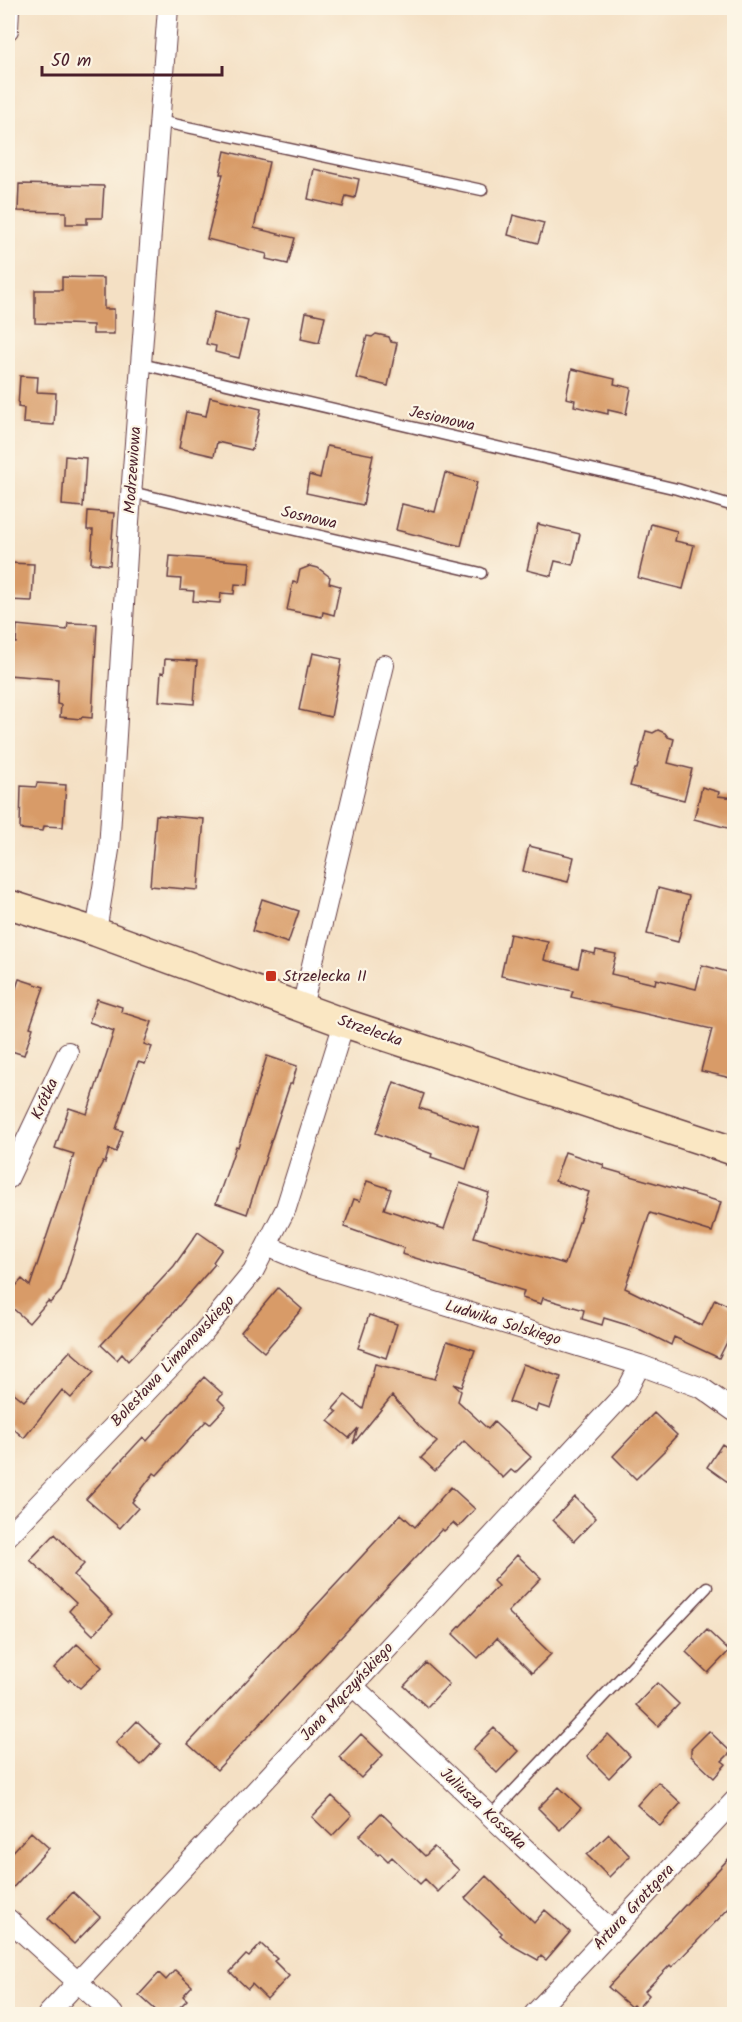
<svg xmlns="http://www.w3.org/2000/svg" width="742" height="2022" font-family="Kalam,sans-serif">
	<rect width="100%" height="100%" fill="#fcf5e5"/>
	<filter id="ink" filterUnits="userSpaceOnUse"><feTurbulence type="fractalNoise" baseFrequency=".0167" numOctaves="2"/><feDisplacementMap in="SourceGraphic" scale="12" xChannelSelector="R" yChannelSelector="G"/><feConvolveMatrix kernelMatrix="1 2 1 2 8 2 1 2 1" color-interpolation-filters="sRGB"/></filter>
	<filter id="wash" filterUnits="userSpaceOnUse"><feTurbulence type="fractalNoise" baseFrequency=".008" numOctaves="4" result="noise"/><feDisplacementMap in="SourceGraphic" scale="24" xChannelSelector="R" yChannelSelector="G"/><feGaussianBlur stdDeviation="1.35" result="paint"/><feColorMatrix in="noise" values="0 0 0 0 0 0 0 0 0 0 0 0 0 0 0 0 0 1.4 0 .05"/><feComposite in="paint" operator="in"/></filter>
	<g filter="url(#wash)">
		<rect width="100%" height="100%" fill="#f4e0c4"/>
		<g id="blocks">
			<path fill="#d89b68" d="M225,151L269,162L254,228L295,238L288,264L266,259L267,254L207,239L223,174H220Z
				M314,169L359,179L355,198L346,196L343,207L308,199Z
				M19,184L104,186L102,218H87V224H66V212L18,211Z
				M513,215L544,223L538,243L508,235Z
				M62,277L104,278V309H114V334H93V325L35,323V290H62Z
				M214,312L248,321L239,358L215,352L216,346L206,344Z
				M306,312L325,316L319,343L301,339Z
				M376,334L389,337L391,342L397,343L388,386L356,378L367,336L372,337Z
				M572,369L615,379L614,384L631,388L626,414L608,410V414L574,406L575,400L566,398Z
				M20,376L38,377L37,392L56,393L54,425L23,423L24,408L18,407Z
				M210,397L261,409L252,450L217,442L214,456L179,448L186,412L206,416Z
				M327,446L373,455L363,505L306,493L309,475L320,478Z
				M65,456L86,458L83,507L62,505Z
				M445,473L477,482L461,546L396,530L402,504L435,512Z
				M88,511L114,513L110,565L91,563L93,530H87Z
				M538,524L580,534L573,565L555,561L551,576L527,570Z
				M651,524L677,531L675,541L694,545L683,589L638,578Z
				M170,556L250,562L248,585L235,584L234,594L221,593L220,603L193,601L194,591L180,590L181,579L168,578Z
				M8,563L34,564L32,601L8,600Z
				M310,566L318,568L330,577L329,583L340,586L334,615L323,612L322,617L287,610L293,582L297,583L300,570Z
				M68,623L97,624L92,718L82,717L81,719L60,717L61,705L57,704L58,679L8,675V643H16L17,625L67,630Z
				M313,653L342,659L331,717L299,710L308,666H310Z
				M165,659L197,661L194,704L159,701L161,672L164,673Z
				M658,730L665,733L668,737L674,739L668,763L692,769L684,800L630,786L635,769H637L646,731L653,733Z
				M37,783L66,785L63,827L44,826L43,831L20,829L21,786L36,787Z
				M702,787L719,792L718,796L735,798V830L694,819Z
				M156,815L204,819L198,890L150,886Z
				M529,846L574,857L568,882L523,871Z
				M658,888L689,896L678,942L647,934Z
				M262,899L299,911L288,943L252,931Z
				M510,934L548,942L544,960L578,968L582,951L595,954L596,950L616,954L611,974L655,984L656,979L696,989L702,965L735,974V1079L701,1071L712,1029L571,997L573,991L501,976Z
				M19,979L44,987L30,1027L33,1028L24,1055L8,1050V986L16,988Z
				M97,999L122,1007L121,1012L152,1022L144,1044L152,1047L145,1064L138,1062L116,1129L123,1131L116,1152L109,1149L105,1163L103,1162L99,1169L61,1291L50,1303L48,1301L29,1323L8,1304V1295L22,1279L30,1286L62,1191L63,1192L74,1154L55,1148L69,1108L87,1114L114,1031L89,1022Z
				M267,1056L297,1066L292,1084H290L247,1214L216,1203L236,1146L238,1147Z
				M394,1082L424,1094L419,1108L479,1128L466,1169L431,1157L432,1154L376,1133Z
				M565,1152L604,1165L603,1168L721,1202L712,1232L650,1213L625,1288L702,1326L715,1299L735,1309V1326L719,1358L674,1337L671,1345L637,1328L604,1318L602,1325L582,1319L584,1310L543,1298L541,1304L522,1298L524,1291L402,1254L404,1248L344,1227L354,1199L360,1201L367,1181L391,1189L384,1209L444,1229L460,1183L489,1193L474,1237L565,1264L589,1192L555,1181Z
				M198,1232L222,1249L213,1262L215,1264L164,1323L128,1361L122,1354L117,1360L101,1345L174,1266Z
				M278,1288L302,1309L264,1352L241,1332Z
				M369,1315L397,1324L386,1358L358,1348Z
				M447,1341L475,1350L462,1387L453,1384L461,1391L458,1401L488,1429L494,1422L531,1457L515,1473L511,1470L503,1478L464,1441L435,1471L421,1458L437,1442L419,1426L392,1396L353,1444L358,1428L349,1438L328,1421L337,1412L333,1409L345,1395L363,1409L375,1364L435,1379Z
				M70,1351L94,1372L71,1398L62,1390L24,1438L8,1424V1388L24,1401Z
				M523,1364L561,1377L550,1409L538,1405L536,1411L509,1402Z
				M204,1377L223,1394L218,1399L226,1407L210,1424L206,1421L157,1475L154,1473L132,1502L138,1508L120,1528L86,1499L143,1437L147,1441Z
				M654,1413L677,1435L666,1447L667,1448L636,1479L613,1456Z
				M722,1444L735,1453V1487L707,1467Z
				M451,1487L475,1509L458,1527L453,1523L444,1531L442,1529L217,1770L188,1744L401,1514L415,1527Z
				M575,1497L596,1518L574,1541L553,1520Z
				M55,1534L84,1564L74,1575L113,1614L93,1635L69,1611L76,1603L30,1560Z
				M517,1555L541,1578L508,1612L551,1654L532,1673L497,1638L478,1658L453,1634L498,1586L493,1581Z
				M707,1630L729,1651L708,1673L686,1652Z
				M77,1644L102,1667L80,1688L70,1679L68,1681L54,1668Z
				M426,1663L449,1684L427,1707L404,1686Z
				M657,1683L679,1704L658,1726L636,1705Z
				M137,1721L161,1744L141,1765L116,1743Z
				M494,1728L518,1751L497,1773L473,1749Z
				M709,1731L731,1752L722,1761L726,1764L714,1778L691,1756V1749Z
				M361,1734L383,1755L361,1778L339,1757Z
				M608,1734L630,1756L609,1778L587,1756Z
				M658,1782L681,1803L660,1826L637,1805Z
				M559,1787L581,1808L560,1830L538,1808Z
				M332,1796L352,1815L332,1836L312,1817Z
				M381,1813L425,1856L434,1847L459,1870L438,1892L425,1879L420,1884L392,1857L388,1861L380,1853L378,1855L359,1836Z
				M31,1832L49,1848L8,1893V1857Z
				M609,1834L630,1856L609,1877L587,1855Z
				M735,1852V1902L672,1967L670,1965L645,1991L649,1995L637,2009L633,2005L631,2007L608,1987Z
				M486,1876L534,1923L545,1910L570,1932L546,1960L541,1956L538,1960L513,1946L500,1935L502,1933L465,1898Z
				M73,1892L100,1917L74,1944L48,1919Z
				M261,1944L277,1959L274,1961L289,1976L267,1999L252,1984L248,1989L230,1972L246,1955L249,1957Z
				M175,1970L192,1986L183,1996L187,2000L173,2014H160L139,1995L159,1973L166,1980Z"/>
		</g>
	</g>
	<g filter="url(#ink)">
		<use href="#blocks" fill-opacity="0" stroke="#643c42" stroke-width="1.5"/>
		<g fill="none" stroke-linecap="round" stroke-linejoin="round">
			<g stroke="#643c42" stroke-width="13">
				<path id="lane" d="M159,121L482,190
					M141,364L677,489L734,506
					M131,492L481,573
					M490,1816L707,1587"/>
			</g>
			<g stroke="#643c42" stroke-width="22">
				<path id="street" d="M8,30L9,8
					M96,932L109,850L129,522L168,8
					M302,1007L384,665
					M8,1179L68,1052
					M267,1246L308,1263L640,1365L702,1388L734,1411
					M8,1536L202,1334L253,1272L286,1208L344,1023
					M353,1686L612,1931
					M8,1919L113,2014
					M48,2014L626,1392L640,1365
					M534,2014L734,1801"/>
			</g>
			<g stroke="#643c42" stroke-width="31">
				<path id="secondary" d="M8,904L96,932L344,1023L734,1151"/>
			</g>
			<use href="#lane" stroke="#fff" stroke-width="10"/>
			<use href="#street" stroke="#fff" stroke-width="20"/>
			<use href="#secondary" stroke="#fae7c3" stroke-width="28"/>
		</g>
	</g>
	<rect fill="#c8321e" stroke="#fcf5e5" stroke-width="2" x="265" y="970" width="12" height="12" rx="3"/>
	<g text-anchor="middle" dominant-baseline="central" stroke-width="4.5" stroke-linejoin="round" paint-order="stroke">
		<g font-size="16" fill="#4a1f2b" stroke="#fcf5e5">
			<text transform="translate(442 419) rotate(13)">Jesionowa</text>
			<text transform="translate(133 470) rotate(-86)">Modrzewiowa</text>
			<text transform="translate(309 518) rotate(13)">Sosnowa</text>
			<text transform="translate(370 1031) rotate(19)">Strzelecka</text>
			<text transform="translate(45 1099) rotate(-65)">Krótka</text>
			<text transform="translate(503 1323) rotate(17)">Ludwika Solskiego</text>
			<text transform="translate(173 1361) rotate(-47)">Bolesława Limanowskiego</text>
			<text transform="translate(347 1692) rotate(-47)">Jana Mączyńskiego</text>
			<text transform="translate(483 1809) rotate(43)">Juliusza Kossaka</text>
			<text transform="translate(634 1907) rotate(-47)">Artura Grottgera</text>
		</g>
		<g font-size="16" fill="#4a1f2b" stroke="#fcf5e5" text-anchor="start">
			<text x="283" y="976">Strzelecka II</text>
		</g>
	</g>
	<rect width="742" height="2022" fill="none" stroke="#fcf5e5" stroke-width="30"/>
	<path d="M42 66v9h180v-9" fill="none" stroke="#4a1f2b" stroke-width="3"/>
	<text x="51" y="66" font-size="18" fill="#4a1f2b" stroke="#fcf5e5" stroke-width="4.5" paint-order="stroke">50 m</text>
</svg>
